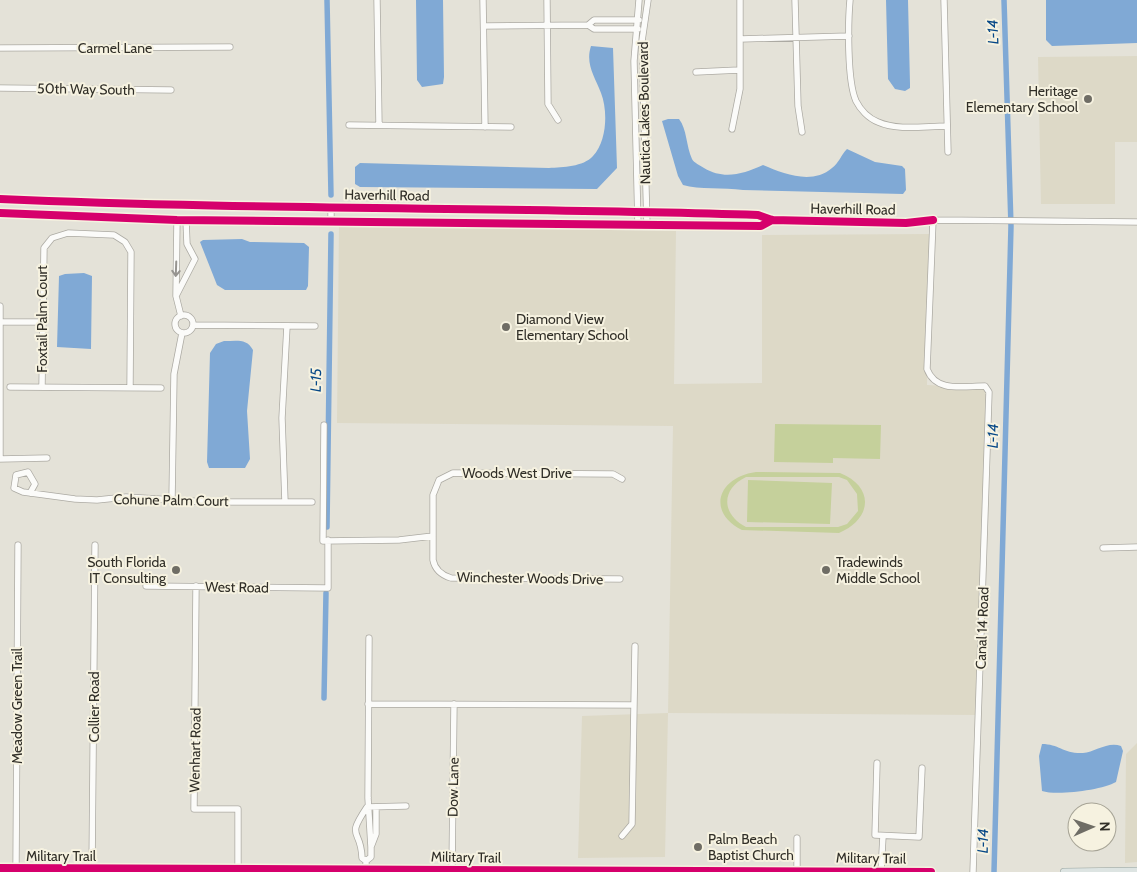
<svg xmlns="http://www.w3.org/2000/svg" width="1137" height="872" font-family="Cabin,sans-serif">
	<rect width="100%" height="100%" fill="#e4e2d8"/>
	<path fill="#ddd9c7" d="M1137,56V142H1115V204H1041L1038,57Z
		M339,226L676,231L674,384L762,383V235L930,234L927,385L986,388L978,715L668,713L665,857L578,858L582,716L668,713L673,426L337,423Z
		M1137,743V862L1125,863L1126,754Z"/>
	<path fill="#c5d09b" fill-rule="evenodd" d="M775,424L881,425L880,459L833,458V463L774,462Z
		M756,472L840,473C875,487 872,519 839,533L742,530C706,512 718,477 756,472ZM746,477H839L847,480L857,494L858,511L847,524L838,527H746C721,514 721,489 746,477Z
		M748,480L832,483L830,524L747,522Z"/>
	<path fill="#80a9d5" d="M416,0H443L444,77L443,84L422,87L417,80Z
		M886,0H908L910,84V88L905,91L895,89L888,79Z
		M1046,0H1137V43L1052,46L1046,40Z
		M591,46L613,48L617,168L597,189L360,187L355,184V167L360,163L549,168C563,167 583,167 593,156C607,141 608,111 601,93C595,77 585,64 591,46Z
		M668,119H679C687,129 686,146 692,159C694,163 700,165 704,168C724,180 743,174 763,165C784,174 812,185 832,168C839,163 841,155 847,149L875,162L902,166L905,169L906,190L903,194L743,190C724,187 699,190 683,185L678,176L662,121Z
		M242,239L250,242L304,243L309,247L308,286L306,290H225L217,285L200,242L203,240Z
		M84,273L92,276L91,349L57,347L59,276L65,274Z
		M224,341C236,341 247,338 253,350L247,411L250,459L245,468H209L207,462L210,353L216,344Z
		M1042,744C1059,744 1064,754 1083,753C1095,752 1108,741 1121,746L1123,751L1116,782C1102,790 1057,796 1042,791L1039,756Z"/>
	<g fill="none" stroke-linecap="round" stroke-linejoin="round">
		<path stroke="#80a9d5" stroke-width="5.5" d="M327,0L331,195
			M327,527L331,234
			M324,698L326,593
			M994,872L1011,226L1004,0"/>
		<g stroke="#acaaa3" stroke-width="7">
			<path id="minor" d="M377,0L379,125
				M483,0L485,127
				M547,0L548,104L558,120
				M795,0L798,106L802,132
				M850,0C848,22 847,81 856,101C860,109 868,118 878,122C898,131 925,126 947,126
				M944,0L948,152
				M588,25L594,20H639
				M484,26L588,25L594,29H638
				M741,39L849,36
				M0,48L230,47
				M696,72L739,70
				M0,88L171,90
				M349,125L511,127
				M732,129L740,89V0
				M0,199C252,210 505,207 758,215L772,220L906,223L933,220L1137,222
				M0,213L177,220L761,226L772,220
				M177,220L176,296L195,259L187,244L186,220
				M933,220L927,369C936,393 963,386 985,386L989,392L973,872
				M331,222V207
				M638,226L634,61L639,0
				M647,226L642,41L648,0
				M176,296L181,316
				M0,306V459
				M175 324a9 9 0 1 1 18 0a9 9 0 1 1-18 0Z
				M0,322H42
				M193,325L315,326
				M10,387L161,388
				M42,387L44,248L52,238L68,233L114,235L125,242L131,252L130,388
				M324,425L323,541L399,540L433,536
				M0,459L47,458
				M30,493L35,484L28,472L16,475L14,488L23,492L75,499L97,500L126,497L208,502H312
				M172,499L174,374L182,333
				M285,502L282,418L287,326
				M1103,548L1137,547
				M620,579L451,578C441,575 435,570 433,560V495L439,480L453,473L613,474L622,479
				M146,586L328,588V540
				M196,586L194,809H238V869
				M369,638L368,798L371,847
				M368,704L634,705
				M877,763L875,835L919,837L922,768
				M622,836L632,824L635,646
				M797,838V870
				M366,861L371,857V847L376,834V807
				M16,868L18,545
				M92,868L95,545
				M366,869V861L362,858C361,827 345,840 367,807L406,806
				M452,870L454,704
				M881,872L883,836"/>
		</g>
		<g stroke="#96a29d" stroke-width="8">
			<path id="major" d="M0,868L931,872
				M1064,872L1137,871"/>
		</g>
		<use href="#minor" stroke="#fbfbf9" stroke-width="5.5"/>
		<use href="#major" stroke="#dde4e2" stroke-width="7"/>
		<g stroke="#f6f2e0" stroke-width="11">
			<path id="cycleway" d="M0,199C252,210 505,207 758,215L772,220L906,223L933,220
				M0,213L177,220L761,226L772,220
				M0,868L931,872"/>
		</g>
		<use href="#cycleway" stroke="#d6006c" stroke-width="8"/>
	</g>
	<defs><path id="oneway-shaft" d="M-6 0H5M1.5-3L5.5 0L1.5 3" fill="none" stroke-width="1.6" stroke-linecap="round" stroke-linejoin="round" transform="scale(1.25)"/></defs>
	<use stroke="#969490" href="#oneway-shaft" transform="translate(176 269) rotate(92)"/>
	<g fill="#6f6d65" stroke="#f6f2e0" stroke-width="2">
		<circle cx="1088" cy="99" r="5"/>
		<circle cx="506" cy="327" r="5"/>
		<circle cx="176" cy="570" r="5"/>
		<circle cx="826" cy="570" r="5"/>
		<circle cx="698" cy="847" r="5"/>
	</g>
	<g text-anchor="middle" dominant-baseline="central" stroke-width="4" stroke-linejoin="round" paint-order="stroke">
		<g font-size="14" fill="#302e27" stroke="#f6f2e0">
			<text x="115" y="48">Carmel Lane</text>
			<text transform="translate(86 89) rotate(1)">50th Way South</text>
			<text transform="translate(644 113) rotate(-91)">Nautica Lakes Boulevard</text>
			<text transform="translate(387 195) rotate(1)">Haverhill Road</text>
			<text transform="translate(853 209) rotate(1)">Haverhill Road</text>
			<text transform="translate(42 319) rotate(-90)">Foxtail Palm Court</text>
			<text x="517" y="473">Woods West Drive</text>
			<text transform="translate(171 500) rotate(1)">Cohune Palm Court</text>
			<text transform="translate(530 578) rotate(1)">Winchester Woods Drive</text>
			<text transform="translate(237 587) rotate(1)">West Road</text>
			<text transform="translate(982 628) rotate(-88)">Canal 14 Road</text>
			<text transform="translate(17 706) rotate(-90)">Meadow Green Trail</text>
			<text transform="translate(94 707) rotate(-90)">Collier Road</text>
			<text transform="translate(195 750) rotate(-89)">Wenhart Road</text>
			<text transform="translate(453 787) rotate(-89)">Dow Lane</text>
			<text x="61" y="856">Military Trail</text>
			<text transform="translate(466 857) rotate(1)">Military Trail</text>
			<text transform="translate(871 858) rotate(1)">Military Trail</text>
		</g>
		<g font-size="14" fill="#302e27" stroke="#f6f2e0" text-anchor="start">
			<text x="1078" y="91" text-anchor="end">Heritage<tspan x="1078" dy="16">Elementary School</tspan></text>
			<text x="516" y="319">Diamond View<tspan x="516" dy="16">Elementary School</tspan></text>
			<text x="166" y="562" text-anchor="end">South Florida<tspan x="166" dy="16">IT Consulting</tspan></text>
			<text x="836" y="562">Tradewinds<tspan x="836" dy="16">Middle School</tspan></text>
			<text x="708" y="839">Palm Beach<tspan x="708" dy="16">Baptist Church</tspan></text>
		</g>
		<g font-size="15" font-style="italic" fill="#074887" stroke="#f6f2e0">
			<text transform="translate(993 32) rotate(-92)">L-14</text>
			<text transform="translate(316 380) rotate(-89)">L-15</text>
			<text transform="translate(993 436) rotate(-89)">L-14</text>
			<text transform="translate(983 841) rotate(-89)">L-14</text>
		</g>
	</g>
	<g transform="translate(1092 827) rotate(88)"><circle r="24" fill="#f6f2e0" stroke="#a7a496"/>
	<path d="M0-4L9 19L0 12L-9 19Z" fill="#6f6d65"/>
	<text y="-8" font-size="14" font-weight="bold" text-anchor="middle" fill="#302e27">N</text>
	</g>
</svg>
